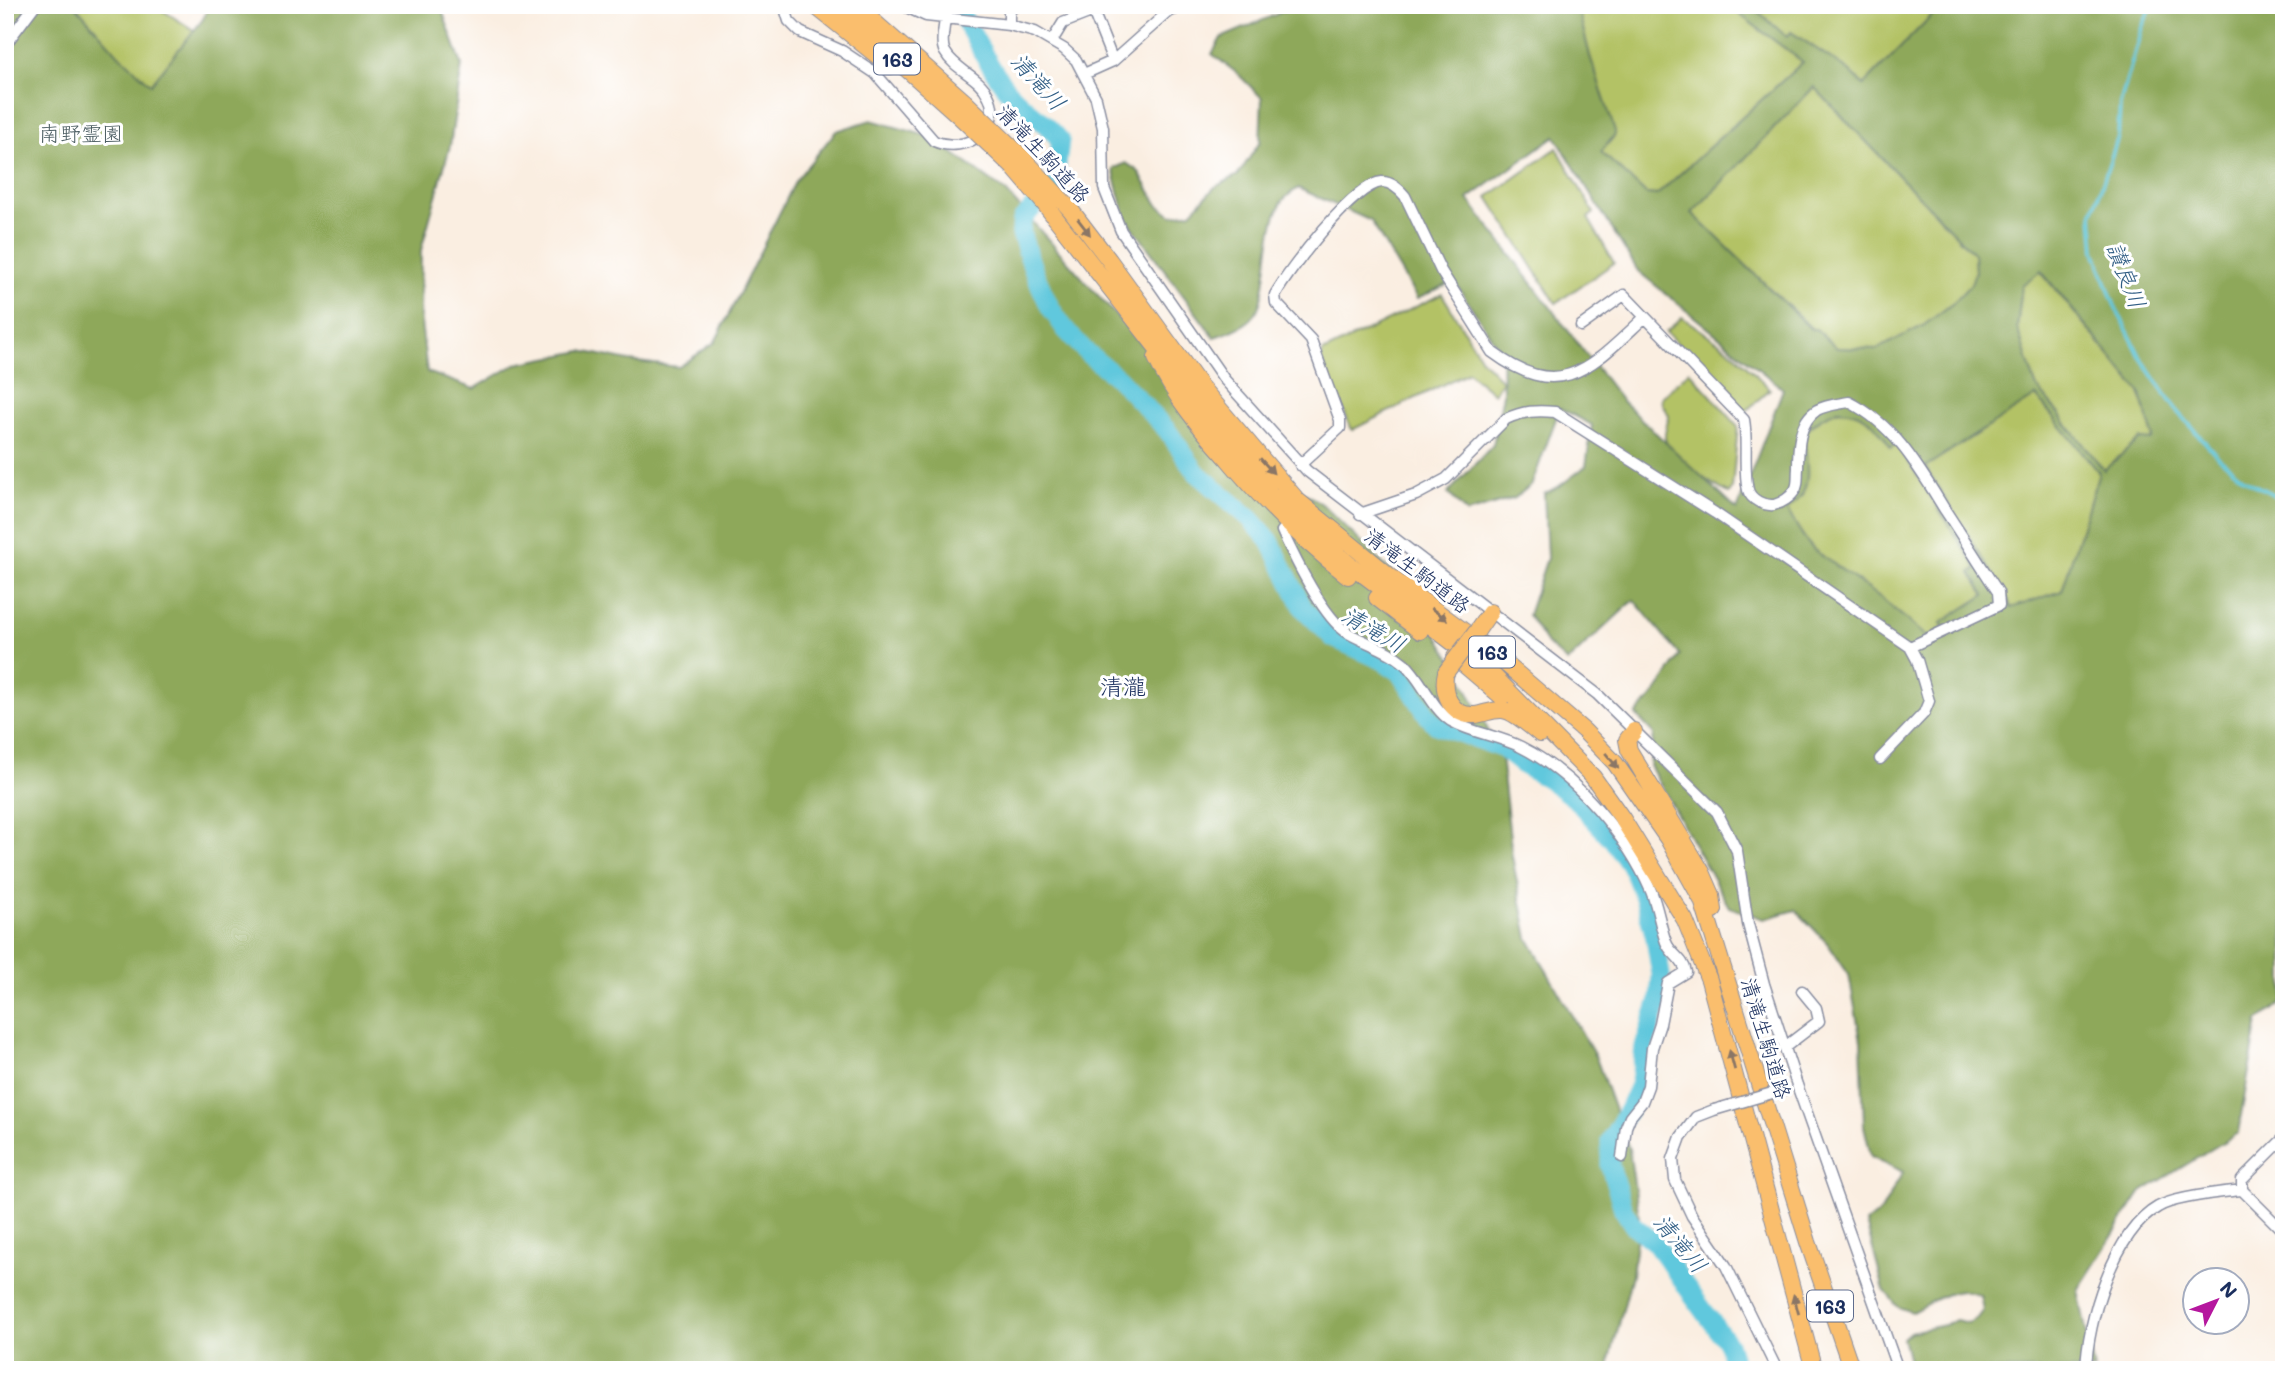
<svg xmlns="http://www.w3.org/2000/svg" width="2289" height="1375" font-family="Mali,'Klee One',sans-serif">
	<rect width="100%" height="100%" fill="#fff"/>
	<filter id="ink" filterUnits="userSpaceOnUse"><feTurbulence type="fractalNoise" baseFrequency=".0143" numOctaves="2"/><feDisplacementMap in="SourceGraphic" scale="14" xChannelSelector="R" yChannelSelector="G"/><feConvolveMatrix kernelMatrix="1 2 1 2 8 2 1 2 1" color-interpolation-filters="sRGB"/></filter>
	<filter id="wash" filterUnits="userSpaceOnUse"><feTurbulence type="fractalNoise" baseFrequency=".00686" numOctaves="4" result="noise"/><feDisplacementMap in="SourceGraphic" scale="28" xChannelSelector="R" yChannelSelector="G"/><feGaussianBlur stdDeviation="1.57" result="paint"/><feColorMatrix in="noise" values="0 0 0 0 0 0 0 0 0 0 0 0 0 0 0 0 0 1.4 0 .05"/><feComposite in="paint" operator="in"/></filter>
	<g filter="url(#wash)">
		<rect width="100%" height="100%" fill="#faeee1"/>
		<path fill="#b3c265" stroke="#677862" stroke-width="2" d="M56,5H154L219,46L187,125Z
			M1577,5H1727L1803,62L1657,195L1646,194L1601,152L1615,135L1590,56Z
			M1751,5H1942L1864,85L1848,70L1791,32L1787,38Z
			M1814,87L1974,254L1975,273L1971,284L1952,304L1923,326L1877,349L1837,348L1816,329H1812L1692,213Z
			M1557,148L1594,213L1588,218L1614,263L1556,303L1488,197Z
			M2040,271L2140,392L2153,436L2151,440L2140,439L2104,470L2036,386L2017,328L2022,285Z
			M1442,294L1482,360L1503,381L1493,393L1468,372L1352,430L1321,359L1323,352Z
			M1682,317L1734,353L1770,389L1745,412L1666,332Z
			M1689,371L1738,426L1732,489L1729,494C1711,482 1669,461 1665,438C1664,432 1668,422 1669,415L1662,404L1661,398Z
			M2036,396L2099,472L2062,591L2010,609L2008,599L1925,467Z
			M1838,410C1866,410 1877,426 1891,447L1897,444L1977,568L1971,573L1985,595L1941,623L1944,628L1927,637L1881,598L1814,550L1806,541L1787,510L1803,495L1804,440C1809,422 1823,417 1838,410Z"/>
		<path fill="#8ea85a" stroke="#546c5c" stroke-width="2" fill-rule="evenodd" d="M5,5H75L119,55L151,84L203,19L209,5H440L462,65L450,146L421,250L420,314L427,372L474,389L516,364L582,351L629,361L679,367L715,342L796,180L836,131L871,120L931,137L1006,192L1134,336L1263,466L1322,504L1415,595L1461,676L1501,756L1512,856L1528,938L1596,1058L1629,1149L1639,1217L1632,1275L1610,1359V1370H5Z
			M1298,5H1577L1590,56L1615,131V135L1601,152L1646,194L1657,195L1803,62L1727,5H1751L1787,37L1791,32L1848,70L1864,85L1942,5H2284V1001L2258,1021L2238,1133L2140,1193L2078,1290L2094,1370H1911L1903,1338L1910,1332L1944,1325L1956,1320L1968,1323L1977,1318L1983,1310L1980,1295C1956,1283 1934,1301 1912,1312L1898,1307L1884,1290L1866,1223L1881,1211L1903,1172L1871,1156L1864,1126L1861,1041L1849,975L1828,944L1796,910L1764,919L1729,907L1650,766L1654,734L1636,715L1655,694L1680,655L1634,600L1567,662L1547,644L1528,615L1547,558L1544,494L1561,485L1586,466L1592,425L1560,408L1532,484L1515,498L1467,513L1448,493L1493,445L1503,394L1502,353L1454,281L1417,299L1371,221L1298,188C1293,192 1285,196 1282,202C1263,232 1271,298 1252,318C1242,328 1227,333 1214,337L1126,218L1113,169L1126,163L1138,171L1158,205L1172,215L1191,212L1215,187L1238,175L1260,142L1262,98L1238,74L1212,54L1221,38ZM1814,87L1974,254L1975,272L1971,284L1952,304L1923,326L1877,349L1837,348L1816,329H1811L1692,213ZM1555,136L1638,271L1783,389L1737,510L1621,400L1468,199ZM2041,271L2140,392L2153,436L2151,440L2140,439L2104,470L2036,386L2017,328L2022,285ZM2036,396L2099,472L2062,591L2011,608L2008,599L1925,467ZM1838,410C1866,410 1877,426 1891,448L1897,444L1977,568L1971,573L1985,595L1941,623L1944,627L1927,637L1881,598L1814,550L1806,541L1787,510C1809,495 1809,478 1806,452C1805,445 1803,437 1807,431C1813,420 1828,415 1838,410Z"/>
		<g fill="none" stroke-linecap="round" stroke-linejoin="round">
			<path stroke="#61c8dd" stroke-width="3.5" d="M2152,5L2142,27L2120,104L2118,137L2092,215L2095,251L2114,304L2141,358L2175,408L2219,458L2249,482L2284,500"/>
			<path stroke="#61c8dd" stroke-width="19" d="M956,5C972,32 986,62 1004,86C1020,108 1044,119 1060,140L1055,183L1022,220L1021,233L1034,272L1050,307L1065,329L1088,354L1118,378L1167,430L1197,473L1251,519L1270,541L1304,609L1333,638L1382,660L1400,672L1428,716L1436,725L1502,748L1524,766L1548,779L1574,798L1612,839L1633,870L1645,900L1655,938L1661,975L1659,1000L1644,1047L1640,1083L1628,1110L1610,1141V1166L1623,1209L1633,1225L1654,1242L1728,1344L1736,1370"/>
		</g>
	</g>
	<g filter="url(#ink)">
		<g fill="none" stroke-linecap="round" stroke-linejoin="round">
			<g stroke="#8a8ea0" stroke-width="13">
				<path id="minor" d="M784,5L789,21L800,32L842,51L875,73L934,141C966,155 1005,128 988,95C979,76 955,70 945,52C940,43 944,30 945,19
					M902,5L926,16L1009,25L1035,32L1064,49L1076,60L1096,98L1103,128L1104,188L1121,231L1224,379L1307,471L1597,694L1717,812L1737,851L1748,924L1764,984L1797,1085L1898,1370
					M1093,11L1113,61
					M1009,25V11L1016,5
					M1052,41L1063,23L1109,5
					M5,45L35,5
					M1084,74L1113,61L1168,12L1187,5
					M1581,326L1624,295L1744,420C1748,441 1743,471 1748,490C1751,500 1764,506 1774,505C1782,503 1791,497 1795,490C1799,484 1797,475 1798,469C1798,449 1798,422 1817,410C1826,405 1839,404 1849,402C1895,425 1919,468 1945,510C1963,537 1980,565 1998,592L1999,605L1910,647
					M1300,465L1340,428V420L1311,340L1276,303L1275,295C1289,270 1354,184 1382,182C1392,182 1399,189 1405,196L1441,271L1492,352C1562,404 1592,366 1644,318
					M1360,514L1416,495L1446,479L1506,419C1523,411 1537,410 1555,412L1715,513L1910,647L1917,660L1929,701L1924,713L1880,759
					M1287,526L1282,531C1294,557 1324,619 1348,633C1367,644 1388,649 1404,663C1422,679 1432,709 1451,721C1472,733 1499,736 1521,747C1575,774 1627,836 1651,891C1658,908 1660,926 1666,942C1670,954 1684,959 1686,972L1668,983L1660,1024L1652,1048L1648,1086L1642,1102L1630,1117L1626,1127L1622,1157
					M1785,1047L1819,1021L1816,1008L1802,991
					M1714,1110L1696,1117L1681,1137L1673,1159L1675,1180L1692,1216L1726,1266L1777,1370
					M2284,1138L2242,1180V1190L2284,1232
					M2086,1370C2087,1321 2114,1232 2158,1207C2174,1197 2223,1192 2242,1190"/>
			</g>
			<g stroke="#8a8ea0" stroke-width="18">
				<path id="highway" d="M814,5L890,66
					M835,5L957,114
					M855,5L965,102
					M1023,158L1070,209L1109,260L1200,386L1298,501L1397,582L1492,652L1584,731L1615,763L1668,839L1702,900L1808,1242L1852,1370
					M1013,167L1043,202L1270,493L1307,528L1348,563L1485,667L1593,777L1622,818L1685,920L1709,980L1814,1370
					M1156,358C1174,396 1200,428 1228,459C1265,503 1303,541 1348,576
					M1377,598L1420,631
					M1477,631L1490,612
					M1455,657L1502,697
					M1446,672C1441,692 1451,717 1475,715C1485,714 1492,709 1503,710C1516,712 1529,726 1540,734
					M1634,731L1627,740L1629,750L1702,872L1712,895L1714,910"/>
			</g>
			<use href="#minor" stroke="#fff" stroke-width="10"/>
			<use href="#highway" stroke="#fabe6d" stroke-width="16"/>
			<g stroke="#8a8ea0" stroke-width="13" stroke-linecap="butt">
				<path id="minor-bridge" d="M1714,1110L1786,1089"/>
			</g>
			<g stroke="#8a8ea0" stroke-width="18" stroke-linecap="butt">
				<path id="highway-bridge" d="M965,102L1023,158
					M957,114L1013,167
					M1446,672L1477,631"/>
			</g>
			<use href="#minor-bridge" stroke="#fff" stroke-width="10"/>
			<use href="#highway-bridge" stroke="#fabe6d" stroke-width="16"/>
		</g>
		<defs><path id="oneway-solid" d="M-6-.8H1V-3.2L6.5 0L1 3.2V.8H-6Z" transform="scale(1.75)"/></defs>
		<g fill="#8a7666">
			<use href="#oneway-solid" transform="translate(1084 227) rotate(52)"/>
			<use href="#oneway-solid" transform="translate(1267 466) rotate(48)"/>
			<use href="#oneway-solid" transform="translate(1439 614) rotate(36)"/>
			<use href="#oneway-solid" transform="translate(1612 761) rotate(50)"/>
			<use href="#oneway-solid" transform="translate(1732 1060) rotate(-105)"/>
			<use href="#oneway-solid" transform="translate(1796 1304) rotate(-105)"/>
		</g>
	</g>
	<g text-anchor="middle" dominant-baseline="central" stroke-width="6" stroke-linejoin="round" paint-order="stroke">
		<g fill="#fff" stroke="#5f6d8e" stroke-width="2">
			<rect x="874" y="43.5" width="46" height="31" rx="5"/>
			<rect x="1469" y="636.5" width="46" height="31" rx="5"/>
			<rect x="1807" y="1290.5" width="46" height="31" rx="5"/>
		</g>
		<g font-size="19" font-weight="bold" fill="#1b2f5e">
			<text x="897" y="59">163</text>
			<text x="1492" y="652">163</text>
			<text x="1830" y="1306">163</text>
		</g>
		<g font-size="21" fill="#495b60" stroke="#fff">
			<text x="81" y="132">南野霊園</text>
		</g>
		<g font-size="21" fill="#1b2f5e" stroke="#fff">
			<text transform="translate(1044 153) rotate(47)">清滝生駒道路</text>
			<text transform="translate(1418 570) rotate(37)">清滝生駒道路</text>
			<text transform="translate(1767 1038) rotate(73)">清滝生駒道路</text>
		</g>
		<g font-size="23" font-style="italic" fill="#305d84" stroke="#fff">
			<text transform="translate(1039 81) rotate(48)">清滝川</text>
			<text transform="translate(2127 275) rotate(69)">讃良川</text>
			<text transform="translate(1374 629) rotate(30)">清滝川</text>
			<text transform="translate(1681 1243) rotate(50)">清滝川</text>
		</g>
		<g font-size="23" fill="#1b2f5e" stroke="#fff">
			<text x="1123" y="686">清瀧</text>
		</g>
	</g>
	<rect width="2289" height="1375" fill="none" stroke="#fff" stroke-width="28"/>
	<g transform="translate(2216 1301) rotate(48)"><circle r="33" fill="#ffffff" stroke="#a4acbf" stroke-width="2"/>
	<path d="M0-5L12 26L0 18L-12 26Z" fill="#b5179e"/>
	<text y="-10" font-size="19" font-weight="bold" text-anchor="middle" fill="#1b2f5e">N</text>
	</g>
</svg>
